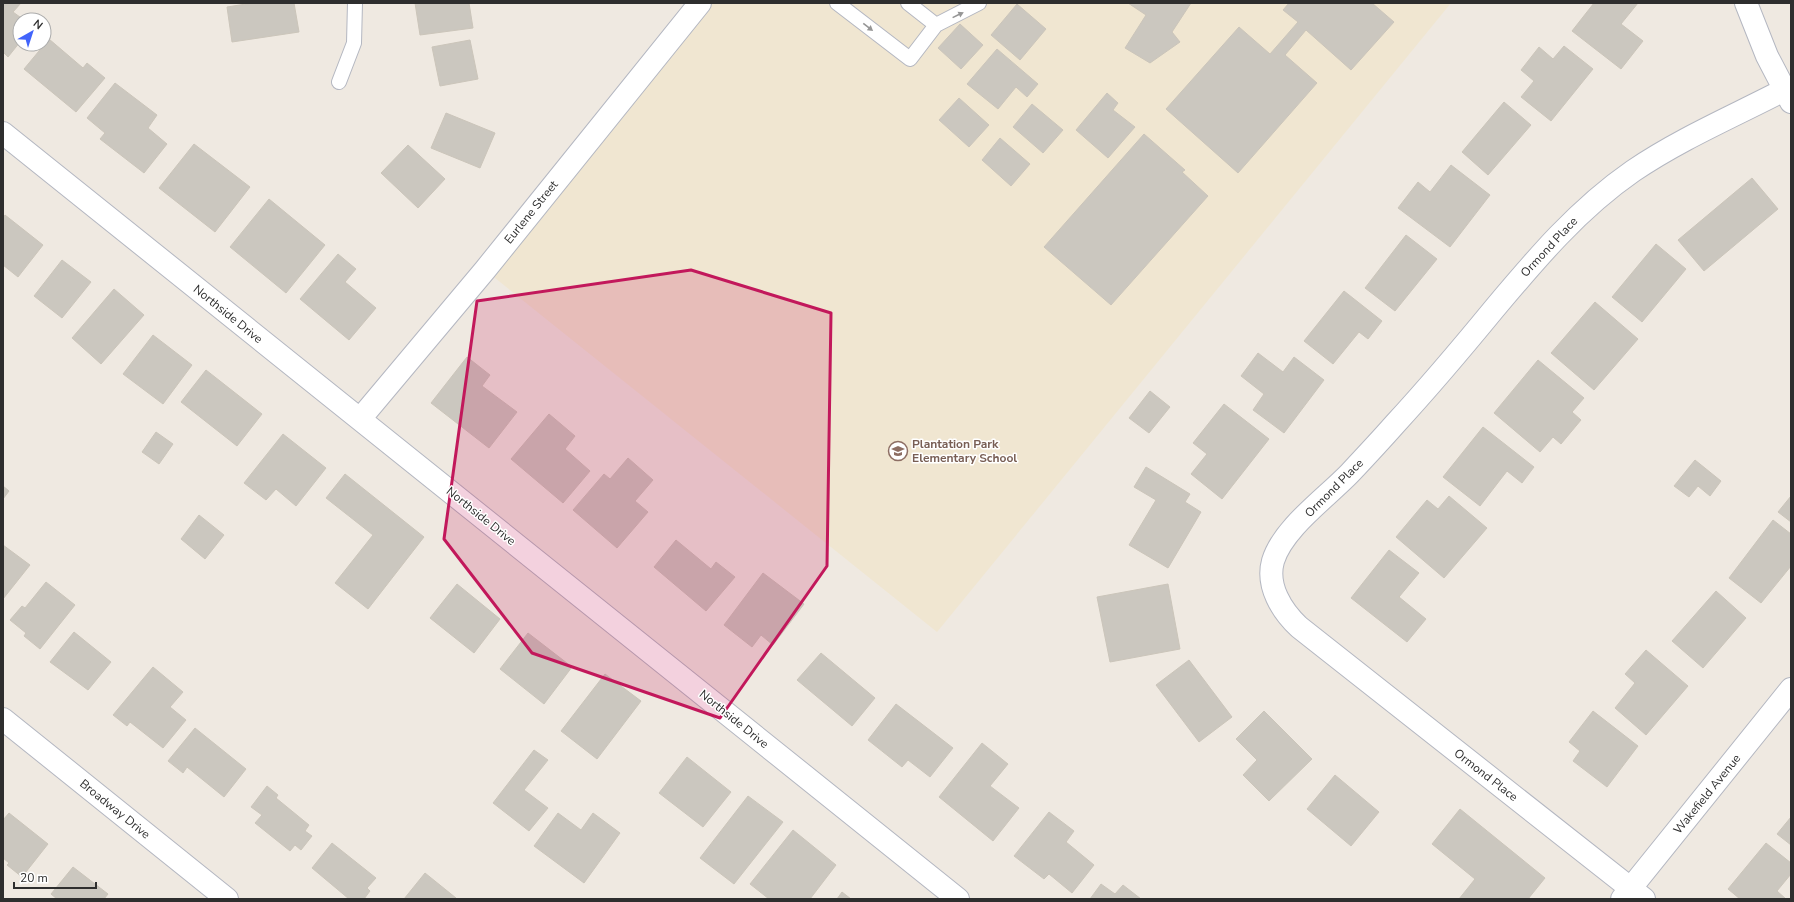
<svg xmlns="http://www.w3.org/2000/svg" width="1794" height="902" font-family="'Nunito Sans',sans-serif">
	<rect width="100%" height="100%" fill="#efe9e1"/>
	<path fill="#f0e6d1" d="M700,3H1451L937,632L485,270Z"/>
	<path fill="#cbc7bf" stroke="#cbc5ba" d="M3,3H21L13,12L24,20H20V42L8,57L3,52Z
		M252,3H294L299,32L232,42L227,7Z
		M415,3H469L473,28L420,35Z
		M1128,3H1191L1172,32L1180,42L1150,63L1125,48L1146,15Z
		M1289,3H1372L1394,22L1351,70L1306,30L1285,55L1317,83L1238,173L1166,109L1239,27L1270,54L1298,22L1283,10Z
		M1594,3H1638L1621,24L1643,41L1621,69L1572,31Z
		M1017,4L1046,29L1020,60L991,35Z
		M960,24L983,45L961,69L938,48Z
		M49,39L83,68L87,63L105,78L76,112L24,69Z
		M470,40L478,79L440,86L432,47Z
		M1564,46L1593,69L1551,121L1521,97L1534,81L1521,70L1539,47L1553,59Z
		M997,49L1038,84L1027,97L1016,87L998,109L967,84Z
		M115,83L157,115L148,128L167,144L144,173L100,139L105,133L87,118Z
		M1107,93L1118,103L1113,110L1135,127L1108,158L1076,130Z
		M959,98L989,125L969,147L939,120Z
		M1504,102L1531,125L1488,175L1462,152Z
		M1032,104L1063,130L1043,153L1013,127Z
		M446,113L495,133L480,168L431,148Z
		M1144,134L1185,170L1182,172L1208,196L1111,305L1044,247Z
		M1000,138L1030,164L1011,186L982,160Z
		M194,144L250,187L215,232L159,188Z
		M408,145L445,179L418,208L381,173Z
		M1451,165L1490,195L1450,247L1398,208L1418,182L1430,192Z
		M1752,178L1778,209L1704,271L1678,240Z
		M269,199L325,245L286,293L230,247Z
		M5,215L43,245L18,277L3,265V218Z
		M1406,235L1437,259L1395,311L1365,288Z
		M1656,244L1686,269L1642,322L1612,297Z
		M338,254L356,269L345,282L376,308L349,340L300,299Z
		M62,260L91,282L62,318L34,296Z
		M114,289L144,315L101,364L72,338Z
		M1344,291L1382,321L1368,339L1359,332L1333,364L1304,341Z
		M1595,302L1638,339L1594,390L1551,353Z
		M153,335L192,365L163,404L123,374Z
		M1258,353L1283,372L1294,357L1324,380L1284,433L1253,410L1264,394L1241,376Z
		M467,357L490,375L482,386L517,412L489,448L431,403Z
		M1538,360L1584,398L1572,412L1581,420L1561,444L1553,437L1540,452L1494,413Z
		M206,370L262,414L237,446L181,402Z
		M1150,391L1170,407L1149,433L1129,418Z
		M1224,404L1269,439L1222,499L1191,474L1207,454L1193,443Z
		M549,414L575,436L565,449L590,471L563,503L511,459Z
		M1483,427L1534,467L1522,483L1507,471L1480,506L1443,477Z
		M156,432L173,444L159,464L142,452Z
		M283,434L326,468L296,506L276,489L266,500L244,483Z
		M628,458L653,480L635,501L648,512L617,548L573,510L604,474L610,479Z
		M1695,460L1721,481L1710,496L1698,486L1689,497L1674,486Z
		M1146,467L1190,494L1185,502L1201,512L1168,568L1129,545L1156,500L1134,487Z
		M345,474L424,537L368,609L335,583L373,535L326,498Z
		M3,486L9,491L3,499Z
		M1449,496L1487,528L1444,578L1396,537L1427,500L1438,509Z
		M1791,496V522L1778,512Z
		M199,515L224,535L205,559L181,539Z
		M1773,520L1791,534V566L1761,603L1729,578Z
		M676,540L711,569L716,562L735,577L706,611L654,567Z
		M3,545L30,565L3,599Z
		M1389,550L1419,573L1399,597L1426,619L1407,642L1351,598Z
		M763,573L804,604L773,645L761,635L752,647L724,625Z
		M46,582L75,605L40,649L24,636L26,633L10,620L22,606L25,608Z
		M457,584L500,619L474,653L430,618Z
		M1168,584L1180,649L1110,662L1097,597Z
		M1716,591L1746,618L1703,668L1672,641Z
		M74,632L111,662L88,690L50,662Z
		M528,633L572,667L544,704L500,669Z
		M1646,650L1688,686L1646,735L1615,708L1635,683L1625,674Z
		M821,653L875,698L852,726L797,680Z
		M1189,660L1232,717L1199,742L1156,685Z
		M153,667L183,692L170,707L186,720L163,748L130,722L127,726L113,715Z
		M605,674L641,701L597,759L561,731Z
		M896,704L953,748L930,777L908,760L902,767L868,740Z
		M1264,711L1312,759L1269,801L1243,775L1257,760L1236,739Z
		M1593,711L1638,746L1607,787L1573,761L1580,751L1569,742Z
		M195,728L246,769L224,797L187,767L183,773L168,761Z
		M982,743L1008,764L990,786L1019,808L993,841L939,797Z
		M534,750L548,760L524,790L548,808L529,831L493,803Z
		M687,757L731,792L703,827L659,793Z
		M1335,775L1379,812L1351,846L1307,809Z
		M267,786L278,795L276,798L309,825L305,831L312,836L301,850L295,845L290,851L255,823L262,815L251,807Z
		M748,796L783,822L734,884L700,858Z
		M1460,809L1545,878L1528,899H1459L1475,879L1432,844Z
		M1049,812L1074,831L1066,842L1094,865L1072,893L1049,874L1044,879L1014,856Z
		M9,813L48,844L22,877L7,865L9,863L3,858V820Z
		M558,813L581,830L593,813L620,833L584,883L534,846Z
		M1791,817V845L1777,834Z
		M793,830L836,865L810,899H769L750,884Z
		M332,843L376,878L367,888L370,891L364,899H349L312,868Z
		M1766,843L1791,863V874L1777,891L1786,899H1740L1728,889Z
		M73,867L108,894L104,899H57L51,894Z
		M425,873L456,898L455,899H404Z
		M1101,884L1115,894L1123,885L1141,899H1090Z
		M842,892L851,899H837Z"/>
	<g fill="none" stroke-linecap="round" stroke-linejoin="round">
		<g stroke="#b4b7c1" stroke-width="16">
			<path id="service" d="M837,3L910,59L936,25L979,3
				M908,3L936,25
				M339,82L354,43L355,3"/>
		</g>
		<g stroke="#b4b7c1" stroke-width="24">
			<path id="minor" d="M1746,3L1767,56L1791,102
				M3,133L958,899
				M360,419L485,270L700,3
				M3,719L227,899
				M1622,899L1791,689
				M1644,899L1299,627C1282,611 1266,586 1273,561C1283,528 1326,498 1350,473C1365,457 1380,441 1395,424C1429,387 1462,348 1494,309C1536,259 1578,209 1633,171C1680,139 1734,116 1784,90"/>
		</g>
		<use href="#service" stroke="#fff" stroke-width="14"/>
		<use href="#minor" stroke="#fff" stroke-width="22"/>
	</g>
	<defs><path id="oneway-solid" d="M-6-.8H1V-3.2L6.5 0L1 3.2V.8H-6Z"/></defs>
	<g fill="#969696">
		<use href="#oneway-solid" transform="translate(958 15) rotate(-26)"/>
		<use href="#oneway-solid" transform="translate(868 27) rotate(38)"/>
	</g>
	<path fill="#c2185b" fill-opacity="0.2" stroke="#c2185b" stroke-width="3" stroke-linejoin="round" d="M691,270L831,313L827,566L720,718L532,653L444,539L477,301Z"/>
	<defs>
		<g id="school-ring" transform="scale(1)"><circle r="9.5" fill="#fff" stroke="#8d6e63" stroke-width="1.5"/><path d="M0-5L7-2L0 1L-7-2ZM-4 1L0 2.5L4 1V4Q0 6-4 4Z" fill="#8d6e63"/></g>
	</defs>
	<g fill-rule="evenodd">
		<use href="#school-ring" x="898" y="451"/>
	</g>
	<g text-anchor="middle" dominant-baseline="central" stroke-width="3" stroke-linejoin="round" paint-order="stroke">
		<g font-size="12" fill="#2e2e2e" stroke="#fff">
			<text transform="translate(531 212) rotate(-51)">Eurlene Street</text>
			<text transform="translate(1549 247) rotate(-47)">Ormond Place</text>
			<text transform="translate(228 314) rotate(39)">Northside Drive</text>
			<text transform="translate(1334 488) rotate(-45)">Ormond Place</text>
			<text transform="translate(481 516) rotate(39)">Northside Drive</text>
			<text transform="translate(734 719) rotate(39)">Northside Drive</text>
			<text transform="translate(1486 775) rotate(38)">Ormond Place</text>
			<text transform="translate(1707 794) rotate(-51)">Wakefield Avenue</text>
			<text transform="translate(115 809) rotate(39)">Broadway Drive</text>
		</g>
		<g font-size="12" font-weight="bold" fill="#785e54" stroke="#fff" text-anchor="start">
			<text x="912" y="444">Plantation Park<tspan x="912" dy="14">Elementary School</tspan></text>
		</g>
	</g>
	<rect width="1794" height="902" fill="none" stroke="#2e2e2e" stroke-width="8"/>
	<g transform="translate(32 32) rotate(39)"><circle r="19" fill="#ffffff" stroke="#ababab"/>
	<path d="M0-3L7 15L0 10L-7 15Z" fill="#4264fb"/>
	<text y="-6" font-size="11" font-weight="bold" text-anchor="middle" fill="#2e2e2e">N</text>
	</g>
	<path d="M14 882v6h82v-6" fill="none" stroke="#2e2e2e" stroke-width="2"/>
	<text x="20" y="882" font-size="12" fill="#2e2e2e" stroke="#ffffff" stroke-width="3" paint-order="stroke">20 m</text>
</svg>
